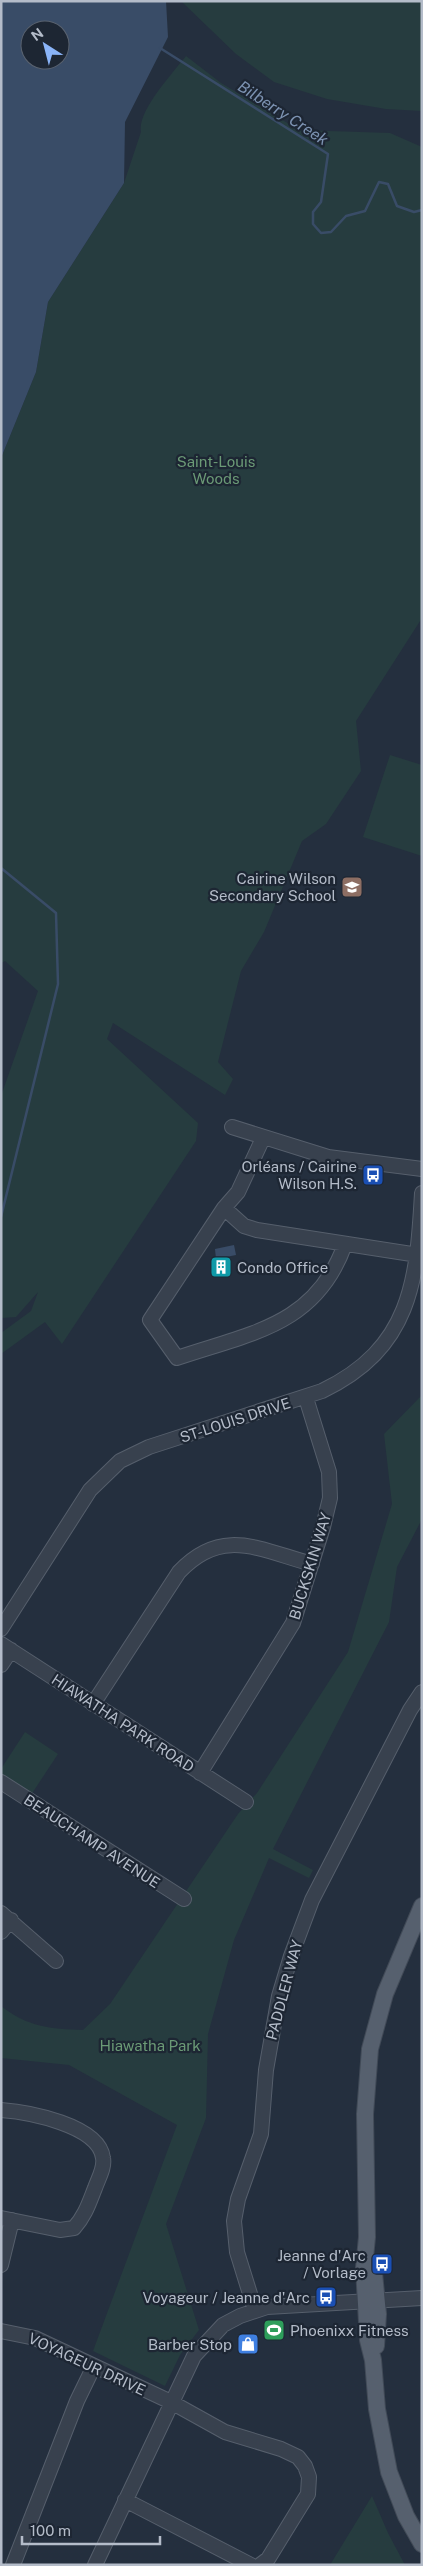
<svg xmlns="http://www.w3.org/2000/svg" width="423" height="2566" font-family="'Public Sans',sans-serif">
	<rect width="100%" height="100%" fill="#242f3e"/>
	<path fill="#263c3f" d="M181,1H422V111L386,109L327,99L274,82L236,54Z
		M186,56L221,83L299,130L390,133L422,147V618L356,721L361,771L326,824L302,841L264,932L241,971L218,1062L233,1079L225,1095L113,1023L107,1039L198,1123L196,1141L62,1344L45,1322L1,1354V1333L31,1311L38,1292L16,1317L1,1318V1096L38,991L5,961L1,963V458L36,372L48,302L124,183L141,132C137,111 173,73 186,56Z
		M390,755L422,765V856L363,837Z
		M422,1395V1519L397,1567L389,1622L273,1849L313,1870L309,1878L269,1858L234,1940L208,2034L206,2118L166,2224L199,2330L180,2355L165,2386L93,2351L177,2125L69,2065L1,2058V2006C28,2027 50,2029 83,2030L110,2004L238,1814L257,1793L348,1652L392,1504L384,1434Z
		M25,1732L58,1754L31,1795L1,1775V1769Z
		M372,2496L388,2533L405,2565H330Z"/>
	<path fill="#394c67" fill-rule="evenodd" d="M1,1H166L168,37L125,122L124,183L48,302L36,372L1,458ZM30,30H60V60H30Z
		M234,1245L236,1255L216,1259L215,1249Z"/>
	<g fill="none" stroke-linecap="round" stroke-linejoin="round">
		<path stroke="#394c67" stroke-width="2.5" d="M160,48L328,154L321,202L313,212V224L321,233L331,232L346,216L365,211L379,182L388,184L397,206L414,212L422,210
			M1,868L56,913L58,984L1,1217"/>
		<g stroke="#565f6c" stroke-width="16">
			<path id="minor" d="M232,1127L328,1157L422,1169
				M263,1138L238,1192L224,1208L150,1320L177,1358C250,1333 316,1326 345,1244
				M224,1208L244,1226L257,1230L418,1255
				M1,1629L90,1490L120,1461L149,1447L322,1391C411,1348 417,1282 422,1193
				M1,1644L246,1802
				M1,1665L11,1650
				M93,1704L179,1572C222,1526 260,1550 312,1564
				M200,1773L293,1623L323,1527L330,1498L329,1472L306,1398
				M1,1782L184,1899
				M1,1913L56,1961
				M1,1932L11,1920
				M1,2110C28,2112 99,2125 103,2158C105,2168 98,2179 95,2188C89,2203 85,2216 74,2228L60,2230L1,2218
				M1,2265L12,2220
				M255,2310L237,2252L234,2221L238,2199L261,2134L266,2070L279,1996L291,1956L312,1900L410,1710L422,1692
				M1,2331L35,2338L171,2402L225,2432L281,2449L298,2457L305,2466L309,2477L308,2494L268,2559L260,2565
				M125,2500L251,2565
				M13,2565L77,2401L94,2366
				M95,2565L194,2356L223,2325L240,2316L267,2307L422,2298"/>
		</g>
		<g stroke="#414a57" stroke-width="18">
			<path id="major" d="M422,1906L385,1994L370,2049L365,2114L367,2237L364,2268L368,2340L373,2360L377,2409L389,2472L406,2516L422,2544
				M373,2263L378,2314L376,2346"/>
		</g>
		<use href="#minor" stroke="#38414e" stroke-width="14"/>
		<use href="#major" stroke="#56606e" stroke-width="16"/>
	</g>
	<defs>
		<g id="school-square" transform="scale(1.125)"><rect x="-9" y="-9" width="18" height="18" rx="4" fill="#8d6e63" stroke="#1d2633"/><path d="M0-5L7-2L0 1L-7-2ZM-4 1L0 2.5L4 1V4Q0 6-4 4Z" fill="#fff"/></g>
		<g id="bus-square" transform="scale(1.125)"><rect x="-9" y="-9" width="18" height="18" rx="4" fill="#1a4fb4" stroke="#1d2633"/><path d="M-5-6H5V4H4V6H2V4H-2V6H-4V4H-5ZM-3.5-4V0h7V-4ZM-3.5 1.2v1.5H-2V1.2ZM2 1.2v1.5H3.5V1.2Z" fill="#fff"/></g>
		<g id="building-square" transform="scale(1.125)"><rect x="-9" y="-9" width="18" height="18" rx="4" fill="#0f9aa8" stroke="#1d2633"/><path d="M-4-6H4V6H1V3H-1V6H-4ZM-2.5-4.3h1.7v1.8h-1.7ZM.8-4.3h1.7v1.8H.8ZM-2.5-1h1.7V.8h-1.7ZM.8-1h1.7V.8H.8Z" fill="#fff"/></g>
		<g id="stadium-square" transform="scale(1.125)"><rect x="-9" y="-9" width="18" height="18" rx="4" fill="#2e9e5b" stroke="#1d2633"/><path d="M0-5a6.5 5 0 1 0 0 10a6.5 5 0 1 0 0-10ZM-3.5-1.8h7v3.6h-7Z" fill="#fff"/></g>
		<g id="shop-square" transform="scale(1.125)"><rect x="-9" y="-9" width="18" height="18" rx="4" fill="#3f7fe0" stroke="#1d2633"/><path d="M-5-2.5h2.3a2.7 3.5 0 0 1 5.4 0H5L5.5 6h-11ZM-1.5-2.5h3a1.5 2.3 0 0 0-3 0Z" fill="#fff"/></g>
	</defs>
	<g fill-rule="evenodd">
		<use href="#school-square" x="352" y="887"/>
		<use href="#bus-square" x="373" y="1175"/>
		<use href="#building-square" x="221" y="1267"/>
		<use href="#bus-square" x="382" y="2264"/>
		<use href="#bus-square" x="326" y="2297"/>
		<use href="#stadium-square" x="274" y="2330"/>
		<use href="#shop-square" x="248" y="2344"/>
	</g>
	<g text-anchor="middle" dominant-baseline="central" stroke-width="4.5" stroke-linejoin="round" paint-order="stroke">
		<g font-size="15" fill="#6b9a76" stroke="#1d2633">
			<text x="216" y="461">Saint-Louis<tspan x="216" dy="17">Woods</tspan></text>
			<text x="150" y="2045">Hiawatha Park</text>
		</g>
		<g font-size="15" fill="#b4bcc9" stroke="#1d2633" text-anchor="end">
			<text x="336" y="878">Cairine Wilson<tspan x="336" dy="17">Secondary School</tspan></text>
			<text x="357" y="1166">Orléans / Cairine<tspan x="357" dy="17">Wilson H.S.</tspan></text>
			<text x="237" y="1267" text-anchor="start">Condo Office</text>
			<text x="366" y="2255">Jeanne d'Arc<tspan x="366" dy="17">/ Vorlage</tspan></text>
			<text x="310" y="2297">Voyageur / Jeanne d'Arc</text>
			<text x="290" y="2330" text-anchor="start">Phoenixx Fitness</text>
			<text x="232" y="2344">Barber Stop</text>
		</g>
		<g font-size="15" fill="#b4bcc9" stroke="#1d2633">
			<text transform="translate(235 1420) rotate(-18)">ST-LOUIS DRIVE</text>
			<text transform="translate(310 1566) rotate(-73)">BUCKSKIN WAY</text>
			<text transform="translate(123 1723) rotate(33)">HIAWATHA PARK ROAD</text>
			<text transform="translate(92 1841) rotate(33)">BEAUCHAMP AVENUE</text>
			<text transform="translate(284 1990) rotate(-75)">PADDLER WAY</text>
			<text transform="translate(87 2364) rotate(25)">VOYAGEUR DRIVE</text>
		</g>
		<g font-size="16" font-style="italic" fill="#7c92b1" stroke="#1d2633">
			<text transform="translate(283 113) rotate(33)">Bilberry Creek</text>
		</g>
	</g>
	<rect width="423" height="2566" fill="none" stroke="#b4bcc9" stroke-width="5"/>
	<g transform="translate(45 45) rotate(324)"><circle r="24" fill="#1d2633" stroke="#59626f"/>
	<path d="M0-4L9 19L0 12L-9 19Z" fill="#8ab4f8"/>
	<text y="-8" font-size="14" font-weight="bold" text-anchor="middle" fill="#b4bcc9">N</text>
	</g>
	<path d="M22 2536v8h138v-8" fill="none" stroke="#b4bcc9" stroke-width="2.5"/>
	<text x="30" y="2536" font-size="15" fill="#b4bcc9" stroke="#1d2633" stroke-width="4" paint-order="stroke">100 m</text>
</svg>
